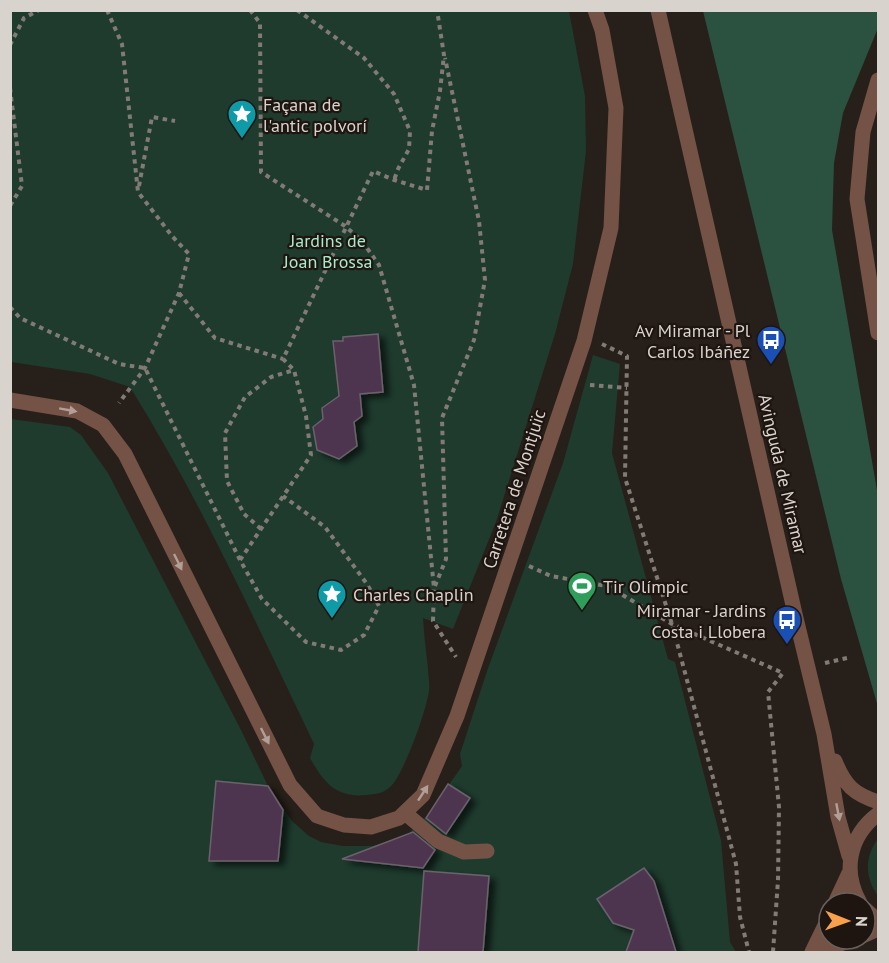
<svg xmlns="http://www.w3.org/2000/svg" width="889" height="963" font-family="'PT Sans',sans-serif">
	<defs>
		<filter id="shadow"><feDropShadow dx="6" dy="4" stdDeviation="3" flood-color="#0009"/></filter>
	</defs>
	<rect width="100%" height="100%" fill="#271f19"/>
	<path fill="#1e3b2e" d="M11,11H569L585,96L586,151L573,264L555,334L496,522L453,629L423,618C424,635 426,651 428,668C428,675 430,684 429,691C426,712 405,770 392,785C385,793 377,794 367,795C336,798 324,783 310,758L314,744C256,623 201,501 130,387L90,374L11,362Z
		M593,355L620,364L612,453L668,659L675,662L721,840L730,942L736,952H11V419L70,427L81,435L108,473L241,730L268,786L292,821L309,836L321,842L343,846H373L407,835L427,816L462,766L460,754L487,671L563,463Z
		M878,839V896C865,878 864,857 878,839Z"/>
	<path fill="#2b5140" d="M703,11H878V28L843,113L834,163L832,230L878,496V707L841,579Z"/>
	<path fill="#4e364f" stroke="#6b626b" stroke-width="1.5" filter="url(#shadow)" d="M378,334L383,392L360,394L362,416L354,422L357,446L339,459L317,450L313,427L323,419L322,408L339,396L333,341H343V337Z
		M216,781L268,786L283,810L278,861H209Z
		M448,784L470,798L446,834L426,818Z
		M413,832L435,850L423,868L342,859Z
		M644,868L654,881L676,952H626L634,930L613,923L597,899Z
		M424,871L489,876L483,952H418Z"/>
	<g fill="none" stroke-linecap="round" stroke-linejoin="round">
		<path stroke="#827b75" stroke-width="4" stroke-dasharray="4.5 4.5" stroke-linecap="butt" d="M107,10L122,44L138,192L172,236L189,254L179,293L145,368L119,403
			M250,10L260,23L261,172L345,226L362,241L379,265L414,385L434,588L433,621L456,657
			M297,10L364,58L394,94L410,131L409,149L398,169L394,180
			M10,45L24,18L39,10
			M10,88L22,186L10,206
			M139,186L152,117L175,121
			M179,293L215,338L283,359
			M10,307L20,318L119,364L145,368L240,560L262,599L306,642L341,650L364,635L379,606L367,584L325,527L283,496
			M602,344L627,356L625,478L672,624L736,864L740,917L749,952
			M590,385L627,388
			M261,529L244,514L227,481L225,433L245,397L271,377L294,370
			M240,560L311,455L306,416L294,370L283,359L373,171L394,180L427,190L432,131L440,91L444,55L437,10
			M529,566L551,576L607,586L672,624L783,673
			M435,586L446,559L442,418L474,340L485,280L479,221L445,58
			M825,663L847,658
			M773,952L778,880L779,807L768,692L783,673"/>
		<path stroke="#745246" stroke-width="15" d="M658,10L795,614L824,734L838,817L849,856
			M878,80L863,132L857,199L878,333
			M10,400L77,411L103,425L125,454L290,785L317,816L344,825L371,827L399,818L423,795L457,716L584,341L611,228L616,108L602,30L595,10
			M835,761C845,786 854,794 878,802
			M405,813L438,841L464,852L487,851
			M835,903L849,873
			M860,903C842,871 849,836 878,814
			M865,909L878,921
			M865,935L878,929
			M812,952L829,917
			M815,952L855,939"/>
	</g>
	<defs><path id="oneway-solid" d="M-6-.8H1V-3.2L6.5 0L1 3.2V.8H-6Z" transform="scale(1.5)"/></defs>
	<g fill="#b19f98">
		<use href="#oneway-solid" transform="translate(68 410) rotate(10)"/>
		<use href="#oneway-solid" transform="translate(178 562) rotate(64)"/>
		<use href="#oneway-solid" transform="translate(265 736) rotate(63)"/>
		<use href="#oneway-solid" transform="translate(423 793) rotate(-57)"/>
		<use href="#oneway-solid" transform="translate(838 812) rotate(79)"/>
	</g>
	<defs>
		<g id="sight-pin" transform="scale(1.5)"><path d="M0 17L-7.5 6A9.5 9.5 0 1 1 7.5 6Z" fill="#0f9aa8" stroke="#1e1510"/><path d="M0-6L1.8-2.2L6-1.7L2.9 1.2L3.7 5.4L0 3.3L-3.7 5.4L-2.9 1.2L-6-1.7L-1.8-2.2Z" fill="#fff"/></g>
		<g id="bus-pin" transform="scale(1.5)"><path d="M0 17L-7.5 6A9.5 9.5 0 1 1 7.5 6Z" fill="#1a4fb4" stroke="#1e1510"/><path d="M-5-6H5V4H4V6H2V4H-2V6H-4V4H-5ZM-3.5-4V0h7V-4ZM-3.5 1.2v1.5H-2V1.2ZM2 1.2v1.5H3.5V1.2Z" fill="#fff"/></g>
		<g id="stadium-pin" transform="scale(1.5)"><path d="M0 17L-7.5 6A9.5 9.5 0 1 1 7.5 6Z" fill="#2e9e5b" stroke="#1e1510"/><path d="M0-5a6.5 5 0 1 0 0 10a6.5 5 0 1 0 0-10ZM-3.5-1.8h7v3.6h-7Z" fill="#fff"/></g>
	</defs>
	<g fill-rule="evenodd">
		<use href="#sight-pin" x="242" y="114"/>
		<use href="#bus-pin" x="771" y="340"/>
		<use href="#stadium-pin" x="582" y="586"/>
		<use href="#sight-pin" x="332" y="594"/>
		<use href="#bus-pin" x="787" y="620"/>
	</g>
	<g text-anchor="middle" dominant-baseline="central" stroke-width="4.5" stroke-linejoin="round" paint-order="stroke">
		<g font-size="18" fill="#d9d3ce" stroke="#1e1510" text-anchor="start">
			<text x="263" y="104">Façana de<tspan x="263" dy="21">l'antic polvorí</tspan></text>
			<text x="750" y="330" text-anchor="end">Av Miramar - Pl<tspan x="750" dy="21">Carlos Ibáñez</tspan></text>
			<text x="603" y="586">Tir Olímpic</text>
			<text x="353" y="594">Charles Chaplin</text>
			<text x="766" y="610" text-anchor="end">Miramar - Jardins<tspan x="766" dy="21">Costa i Llobera</tspan></text>
		</g>
		<g font-size="18" fill="#a7eccb" stroke="#1e1510">
			<text x="328" y="240">Jardins de<tspan x="328" dy="21">Joan Brossa</tspan></text>
		</g>
		<g font-size="18" fill="#d9d3ce" stroke="#1e1510">
			<text transform="translate(783 474) rotate(77)">Avinguda de Miramar</text>
			<text transform="translate(514 489) rotate(-72)">Carretera de Montjuïc</text>
		</g>
	</g>
	<rect width="889" height="963" fill="none" stroke="#d9d3ce" stroke-width="24"/>
	<g transform="translate(847 921) rotate(91)"><circle r="28" fill="#1e1510" stroke="#69615c" stroke-width="1.5"/>
	<path d="M0-4.5L10 22L0 15L-10 22Z" fill="#f9a04c"/>
	<text y="-9" font-size="16" font-weight="bold" text-anchor="middle" fill="#d9d3ce">N</text>
	</g>
</svg>
